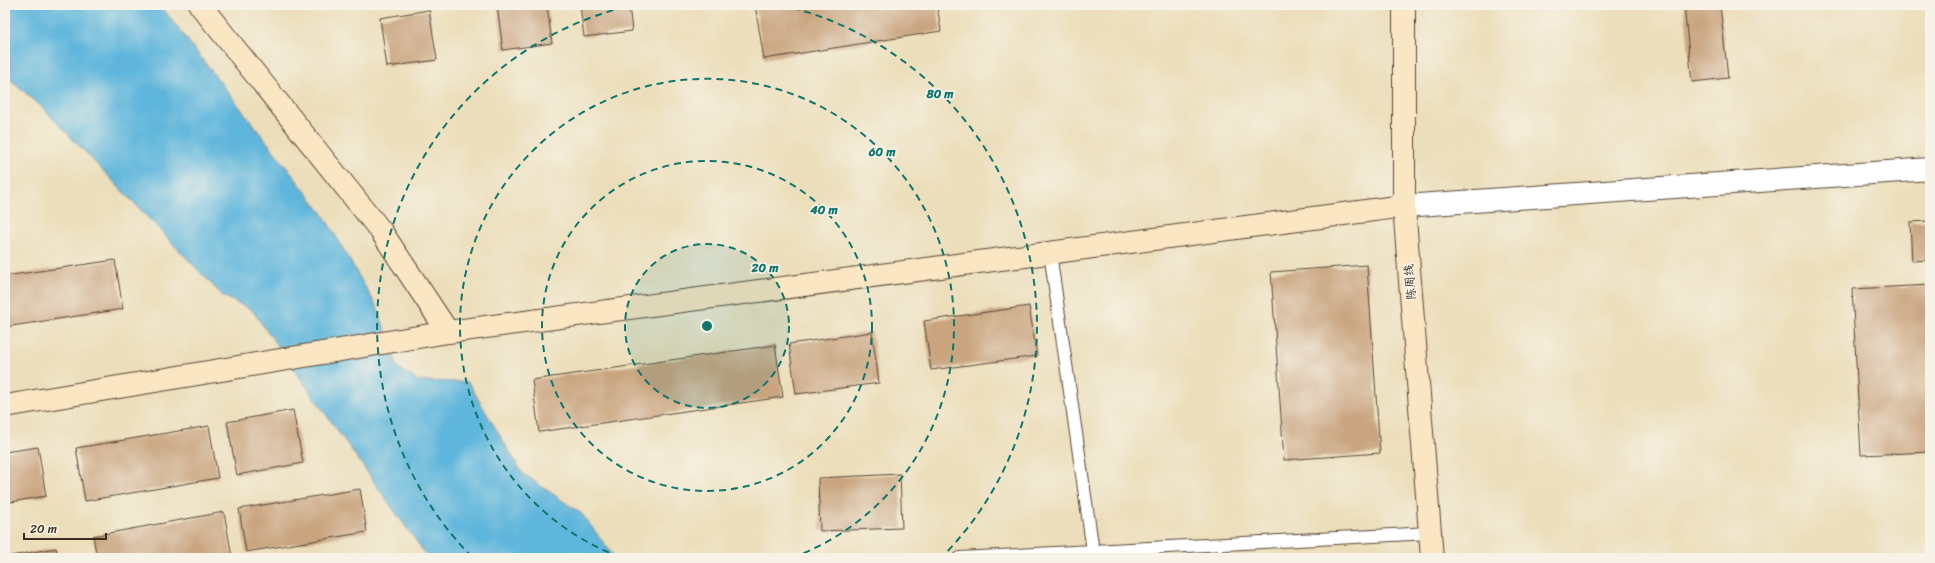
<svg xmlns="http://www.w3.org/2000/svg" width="1935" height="563" font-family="Sriracha,'LXGW WenKai TC',sans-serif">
	<rect width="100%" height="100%" fill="#f7f3e8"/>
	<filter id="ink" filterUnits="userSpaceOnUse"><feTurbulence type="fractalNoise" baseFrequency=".025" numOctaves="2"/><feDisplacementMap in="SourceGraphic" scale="8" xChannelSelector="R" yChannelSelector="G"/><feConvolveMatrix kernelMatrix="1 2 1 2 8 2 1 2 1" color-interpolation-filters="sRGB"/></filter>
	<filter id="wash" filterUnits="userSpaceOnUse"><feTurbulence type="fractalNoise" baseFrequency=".012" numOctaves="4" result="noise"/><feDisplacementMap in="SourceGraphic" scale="16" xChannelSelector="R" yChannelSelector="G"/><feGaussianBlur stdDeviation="0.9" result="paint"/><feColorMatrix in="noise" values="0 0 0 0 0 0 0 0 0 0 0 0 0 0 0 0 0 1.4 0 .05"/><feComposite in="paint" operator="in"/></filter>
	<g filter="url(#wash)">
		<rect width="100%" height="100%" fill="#ecdeba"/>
		<path fill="#5fb6dc" stroke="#4d707d" d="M5,5H160L323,214L378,309L398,368L418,381L468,382L522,473L582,514L615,558H428L252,310L223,296L43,108L5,75Z"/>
		<g id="blocks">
			<path fill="#c9a47f" d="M497,5H547L552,43L503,50Z
				M580,5H629L632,31L584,37Z
				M755,5H937L941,31L764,59Z
				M1684,5H1720L1728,78L1692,82Z
				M429,10L437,60L387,67L380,18Z
				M1930,221V260L1912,261L1910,222Z
				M115,260L123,309L5,327V276Z
				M1367,265L1380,453L1284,460L1271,272Z
				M1930,285V452L1861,455L1852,289Z
				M1029,306L1037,356L931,370L924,321Z
				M872,332L879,383L796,394L789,344Z
				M775,345L783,397L539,432L532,380Z
				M293,410L303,463L237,475L227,422Z
				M209,426L218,478L85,501L76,448Z
				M38,447L46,496L5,503V452Z
				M900,474L902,528L820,531L818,478Z
				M360,489L367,532L246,552L239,509Z
				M224,512L232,557L97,558L93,536Z
				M56,548L58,558H5V557Z"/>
		</g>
	</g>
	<g filter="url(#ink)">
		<use href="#blocks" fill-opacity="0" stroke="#564535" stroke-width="1"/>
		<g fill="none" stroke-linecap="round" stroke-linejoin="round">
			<g stroke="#564535" stroke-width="14">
				<path id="lane" d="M1050,253L1093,551
					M960,558L1430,533"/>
			</g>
			<g stroke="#564535" stroke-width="24">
				<path id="street" d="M1404,206L1930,169"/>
			</g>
			<g stroke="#564535" stroke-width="24">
				<path id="secondary" d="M200,5L381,231L448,332
					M1404,5V206L1432,558
					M5,406L448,332L1404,206"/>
			</g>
			<use href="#lane" stroke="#fff" stroke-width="12"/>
			<use href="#street" stroke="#fff" stroke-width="22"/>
			<use href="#secondary" stroke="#fbe6c4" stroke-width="22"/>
		</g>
	</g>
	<circle cx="707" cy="326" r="82" fill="#0f766e" fill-opacity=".12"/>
	<g fill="none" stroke="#0f766e" stroke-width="2" stroke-dasharray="7 5">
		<circle cx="707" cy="326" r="82"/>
		<circle cx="707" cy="326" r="165"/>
		<path d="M620 557A247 247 0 1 1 794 557"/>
		<path d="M472 557A329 329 0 0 1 633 5M781 5A329 329 0 0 1 942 557"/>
	</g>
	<g text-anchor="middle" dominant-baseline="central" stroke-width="3.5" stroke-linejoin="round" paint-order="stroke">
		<g font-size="12" fill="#3b2a1e" stroke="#f7f3e8">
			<text transform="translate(1410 282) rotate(-95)">陈周线</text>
		</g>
	</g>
	<circle cx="707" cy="326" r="6" fill="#0f766e" stroke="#f7f3e8" stroke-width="2"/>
	<g font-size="12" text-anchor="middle" font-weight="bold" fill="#0f766e" stroke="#f7f3e8" stroke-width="3.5" stroke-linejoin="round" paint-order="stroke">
		<text x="940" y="98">80 m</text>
		<text x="882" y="156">60 m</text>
		<text x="824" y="214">40 m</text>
		<text x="765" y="272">20 m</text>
	</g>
	<rect width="1935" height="563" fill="none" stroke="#f7f3e8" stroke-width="20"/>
	<path d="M24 533v6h82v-6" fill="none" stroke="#3b2a1e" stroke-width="2"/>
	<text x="30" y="533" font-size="12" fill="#3b2a1e" stroke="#f7f3e8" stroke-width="3" paint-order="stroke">20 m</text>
</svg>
